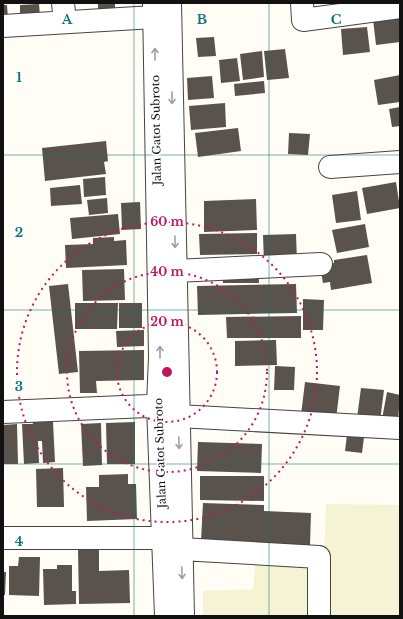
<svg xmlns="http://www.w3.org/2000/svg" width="403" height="619" font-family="'Libre Baskerville',serif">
	<rect width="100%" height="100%" fill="#fffdf5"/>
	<path fill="#f6f3d4" d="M326,504L400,505V616H203V591L253,589L256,558L324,561Z"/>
	<path fill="#5a524d" d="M98,3H115V11H98Z
		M39,4L40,16L20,17V5Z
		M3,5H7L8,18H3Z
		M400,15V42L376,45L373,19Z
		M367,27L370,52L343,55L341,29Z
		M214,37L216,56L198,57L196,38Z
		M285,49L289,78L267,80L264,51Z
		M262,51L264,77L243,80L240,54Z
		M237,58L240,81L221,83L219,60Z
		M400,75V102L378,105L374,80Z
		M212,76L214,98L188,100L187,78Z
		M264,81L265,93L235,96L234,84Z
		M225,103L226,127L191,130L189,106Z
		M400,107V126L392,127L389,109Z
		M238,128L241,151L198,157L195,133Z
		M289,133L310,134L308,155L288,154Z
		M106,141L108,161L104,162L106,174L45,181L42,148Z
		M105,177L106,195L84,197L83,179Z
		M396,182L400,208L367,214L362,188Z
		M80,185L82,204L51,206L50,188Z
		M357,191L361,220L336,223L332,195Z
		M107,198L108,213L89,215L87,200Z
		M256,199L257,230L204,232V201Z
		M140,202L141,229L122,230L121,203Z
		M118,214L120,234L72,239L70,218Z
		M365,224L369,247L337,253L332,230Z
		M257,233V254L200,255L199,234Z
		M296,234L297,262L264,263L263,235Z
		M114,237V241L126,240L127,265L66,268L65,245L93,244V238Z
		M367,255L372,283L331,290L330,282L323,283L320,266L334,263V260Z
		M222,264H258L259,283H223Z
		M124,269L125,300L83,301L82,270Z
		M68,284L78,372L59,374L49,286Z
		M296,284L297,313L198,315L197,286Z
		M303,299L324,300L323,330H303Z
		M75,303H118L117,329H75Z
		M119,303H142V328H119Z
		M301,316V338H227L226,317Z
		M144,330V346L117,347L116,331Z
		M276,340L277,365L235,366V341Z
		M144,350V380L96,381L97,393H80L79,351Z
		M275,366L295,367L294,390H274Z
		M305,382L340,386L336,419L301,415Z
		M361,388L384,390L380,421L357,418Z
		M387,392L400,395L398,422L382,419Z
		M44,419V422H53L55,462L43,463L42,441H38L39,463L24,464L22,424H33L32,420Z
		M135,422V464H107L106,423Z
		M101,423L102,465L83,466L81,424Z
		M17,424L18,464H3V425Z
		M348,427L365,429L362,453L345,451Z
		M198,442L262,444L261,473L197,471Z
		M63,468L64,507H37L36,469Z
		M128,474V484H136L137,519L87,521L86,487H99V475Z
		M200,476H264V501L200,500Z
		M203,503L264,505V511L311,513L310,545L201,541Z
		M78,549H99V571L129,570L130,603L79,604Z
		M19,557H40L39,596L9,595V566H18Z
		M57,565H72V591H76V604L44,605L43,569H57Z
		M3,572H6L5,595H3Z"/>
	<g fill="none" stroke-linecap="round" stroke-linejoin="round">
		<g stroke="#444" stroke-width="24">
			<path id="minor" d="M63,3L65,22
				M154,3L160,357L158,405L166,616
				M170,3L183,616
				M302,3L303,20L400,7
				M3,26L154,17
				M330,167L400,162
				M175,271L321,264
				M3,412L172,405
				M178,416L400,428
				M3,538H164
				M181,549L319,557V616"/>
		</g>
		<use href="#minor" stroke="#fff" stroke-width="22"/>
	</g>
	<defs><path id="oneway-shaft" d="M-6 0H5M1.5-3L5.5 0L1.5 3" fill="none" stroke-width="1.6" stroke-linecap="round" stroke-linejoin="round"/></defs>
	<g stroke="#a0a0a0">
		<use href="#oneway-shaft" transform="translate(155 54) rotate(-91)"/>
		<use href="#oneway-shaft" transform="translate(172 98) rotate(89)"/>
		<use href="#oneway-shaft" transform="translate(175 242) rotate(89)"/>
		<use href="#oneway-shaft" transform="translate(160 352) rotate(-90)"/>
		<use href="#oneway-shaft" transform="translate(179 443) rotate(88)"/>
		<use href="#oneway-shaft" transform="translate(182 573) rotate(88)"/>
	</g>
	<path fill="none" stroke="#0f766e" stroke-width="1" stroke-opacity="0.55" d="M134,3V616M269,3V616M3,155H400M3,310H400M3,464H400"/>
	<g fill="none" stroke="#c2185b" stroke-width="2" stroke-dasharray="2 4">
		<circle cx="167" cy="372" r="50"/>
		<circle cx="167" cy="372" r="100"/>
		<circle cx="167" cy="372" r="150"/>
	</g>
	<g text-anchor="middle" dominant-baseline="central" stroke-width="4" stroke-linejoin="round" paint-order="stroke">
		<g font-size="11" fill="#111" stroke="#fff">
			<text transform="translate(156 130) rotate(-91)">Jalan Gatot Subroto</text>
			<text transform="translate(160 453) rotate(-92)">Jalan Gatot Subroto</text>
		</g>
	</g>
	<g font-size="13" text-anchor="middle" font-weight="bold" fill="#0f766e" stroke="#fff" stroke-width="4" stroke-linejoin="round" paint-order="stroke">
		<text x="67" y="24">A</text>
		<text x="202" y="24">B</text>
		<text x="336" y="24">C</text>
		<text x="19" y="82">1</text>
		<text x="19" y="237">2</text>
		<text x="19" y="391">3</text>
		<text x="19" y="546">4</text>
	</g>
	<circle cx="167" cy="372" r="6" fill="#c2185b" stroke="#fff" stroke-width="2"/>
	<g font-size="12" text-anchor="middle" font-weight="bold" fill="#c2185b" stroke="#fff" stroke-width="4" stroke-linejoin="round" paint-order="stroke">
		<text x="167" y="226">60 m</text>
		<text x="167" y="276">40 m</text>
		<text x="167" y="326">20 m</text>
	</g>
	<rect width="403" height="619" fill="none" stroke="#111111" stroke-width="8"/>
</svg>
